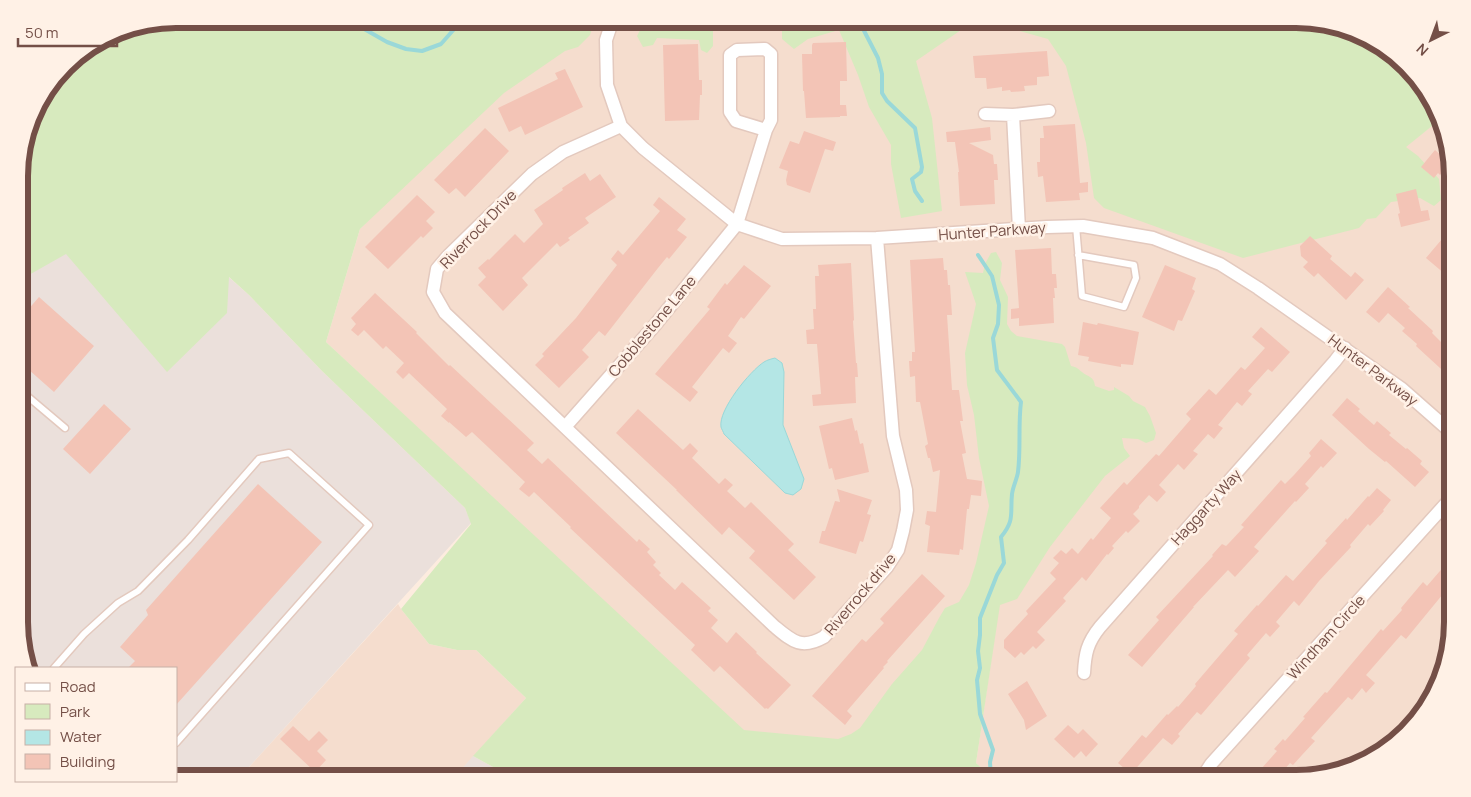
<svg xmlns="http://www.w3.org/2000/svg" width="1471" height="797" font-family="Manrope,sans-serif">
	<rect width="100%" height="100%" fill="#fdecdf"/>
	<path fill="#f5ddce" d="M560,19H1056L1303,224L1437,122L1452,165V631L1431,699L1374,757L1305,778H993L976,763L999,606L837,778H791L326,342L360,229Z
		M398,604L401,609L429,644L457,650H476L526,698L454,778H239Z"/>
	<path fill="#ebe0db" d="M36,106L249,295L322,371L465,508L471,523L239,778H176V668H30L20,641V156Z
		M473,756L513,778H454Z"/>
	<path fill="#d7eabe" d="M176,19H595L590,35L578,47L565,51L504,93L360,229L326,342L744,730L838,739L851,734L860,728L892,684L922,650L939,618L945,608L959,602L969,585L976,563L989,506L979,458L974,415L967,385L965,353L976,304L965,272L983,273L985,264L991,253L996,252L1002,263L1000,280L1008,297L1007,324L1011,331L1017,336L1062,344L1065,347L1071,366C1077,367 1078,369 1082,372C1088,377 1094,376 1095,386L1109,391L1114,390V387L1129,396L1133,401L1145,407L1150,416L1156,433L1154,440L1146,443L1138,439L1122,438L1124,448L1130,456L1105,476L1050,547L1017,599L1000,605L976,763L993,778H513L473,756L526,698L476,650H457L429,644L401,609L471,524L465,508L322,371L249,295L229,277L227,313L167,372L66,254L20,280V156L35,106L72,58L116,31Z
		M642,19H713V46L707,53L701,50L699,40L657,38L653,45L643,47L637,36L640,30Z
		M782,19H968L961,30L916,61L932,118L942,211L901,218L891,164V145L869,107L858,75L839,30L808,39L794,49L782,39Z
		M1010,19H1295L1373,40L1426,89L1437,122L1406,147L1418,156L1439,179L1441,200L1434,206L1420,198L1391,202L1376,218L1367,219L1359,228L1243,258L1104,208L1094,198L1086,143L1066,66L1048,39L1009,28Z"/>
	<path fill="#b4e6e5" stroke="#9ad8d8" d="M775,358L782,363L784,372L783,425L804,479L801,489L793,495L785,493L724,434C724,433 721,428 721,427C718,410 750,371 764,362C767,360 771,359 775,358Z"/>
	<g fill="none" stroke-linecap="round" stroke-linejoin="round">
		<path stroke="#9ad8d8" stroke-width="4" d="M261,19L359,26L387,42L406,49L422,51L441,44L463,19
			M858,19L878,58L882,74V93L887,101L915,128L922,167L921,172L912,179L915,191L922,201
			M978,255L992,276L999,305L998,324L993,338L997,370L1021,402C1018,425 1021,448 1018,472C1017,479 1013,486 1012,494C1010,514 1015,520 1001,537L1004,563L997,575L980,618V635L978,651L980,668L977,680L980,714L993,750L990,762L991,778"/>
	</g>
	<path fill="#f3c4b6" d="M724,19H755V28L724,29Z
		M762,19H776V29L762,30Z
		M846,42L847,81H840V105H846L847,116H840V117L806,118L804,91H803L802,54H812V45L813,43Z
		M698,44L699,80H702V95H700L699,120L665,121L663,45Z
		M1047,51L1049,76L1037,77V85L1024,86L1025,91L1011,92L1010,90L1002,91V87L987,89L986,78H975L973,56Z
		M565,69L583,107L525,135L521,126L509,132L498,108L558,79L555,73Z
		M1075,124L1080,183L1088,182V192L1079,193L1080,200L1046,202L1043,176L1038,177L1037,162H1040V138H1044L1043,126Z
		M990,127L991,140L969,143L993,155L994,164H997L998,180H994L995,204L960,206L958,172H959L955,142H947L946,132Z
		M485,128L509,151L465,197L456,188L449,194L434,180Z
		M804,131L836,142L833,151L825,149L810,193L787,185L786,180L788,171L779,168L790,141L799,144Z
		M1435,150L1450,163L1440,175L1438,173L1434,178L1421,167Z
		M585,173L590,181L600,174L616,197L585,218L589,223L568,238L570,240L560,247L557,243L522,278L528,285L503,311L478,285L486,277L478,268L488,259L489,260L515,234L524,243L543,224L534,210L563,190L562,188Z
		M1416,189L1421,211L1428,210L1430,220L1401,227L1398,214L1400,213L1396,194Z
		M417,195L435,212L426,221L433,228L423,238L421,236L388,269L365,247Z
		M659,197L686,219L677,230L687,237L669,259L667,257L658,268L605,336L599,331L582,350L589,357L559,388L535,365L544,356L542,354L576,318L617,265L611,259L618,250L623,255L660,211L653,205Z
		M1310,236L1332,256L1330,259L1351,277L1355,272L1364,280L1346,300L1318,273L1314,277L1303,267L1308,262L1301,256L1300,246Z
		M1442,239L1452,248V280L1426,258Z
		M1051,248L1052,274H1056L1057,288H1054L1055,298H1053L1054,323L1019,326V318L1011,319V309L1019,308L1015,250Z
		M943,258L944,270H947L948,285H950L952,315H947L952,390H959L963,421H960L966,453L962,454L967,479L982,481L981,496L971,495L969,509H967L963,550L960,549L959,555L927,552L930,526L925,524L927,511L936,512L940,470L933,472L930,458H928L925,446L928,444L920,402H916L915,376L910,377L909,361H912V352H915L910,260Z
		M851,263L854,320L853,321L856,363H857L858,377H855L856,403L813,406L812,395L821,394L817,344H807L806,330L814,329L813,309H816L815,276H819L818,265Z
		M744,265L771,286L744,319L741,317L728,336L737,343L729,353L723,348L692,387L698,392L690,402L655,374L710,309L707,307L725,283L727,285Z
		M1165,265L1196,278L1192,289L1195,291L1182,321L1178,320L1174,331L1142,317Z
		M1388,287L1410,307L1408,308L1433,331L1432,333L1452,353V379L1416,346L1417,344L1402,331L1405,328L1388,313L1379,323L1366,312Z
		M375,293L417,332L416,333L449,366L450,365L534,443L527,450L542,464L548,458L637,542L639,539L650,549L647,552L656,562L653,565L661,573L659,575L675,590L682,582L711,608L708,611L718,620L711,628L727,643L736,632L757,652L756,653L791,685L768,709L766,708L765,709L720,666L714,672L691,650L695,645L570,528L571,527L534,492L529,497L519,489L525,482L472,432L466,437L449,422V423L441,416L447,409L409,373L403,379L396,372L404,363L386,346L383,349L364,330L358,336L351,330L356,324L351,318Z
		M39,297L94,346L54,392L20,362V319Z
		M1083,322L1097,325L1098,323L1139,332L1133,365L1121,364V367L1088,361L1089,357L1078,355Z
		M1261,327L1290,352L1272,372L1268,369L1248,391L1252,394L1242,406L1237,402L1218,425L1223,428L1214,439L1208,434L1193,451L1198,454L1184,470L1178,464L1159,485L1166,492L1157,502L1149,495L1139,506V508L1133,514L1140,521L1128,533L1126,531L1112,546L1114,548L1108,555L1107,554L1086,581L1082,577L1063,598L1066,601L1037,632L1045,640L1036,649L1033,646L1024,655L1021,652L1015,658L1004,648V640L1028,614L1026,611L1056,579L1050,573L1059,563L1053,558L1061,550L1066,554L1072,548L1078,554L1091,538L1093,540L1111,518L1100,508L1124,482L1127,485L1156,454L1159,456L1191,419L1186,414L1209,389L1216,395L1241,367L1245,370L1265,348L1252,337Z
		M1347,398L1360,409L1358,411L1374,425L1377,421L1391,433L1389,435L1406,449L1407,448L1422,461L1420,464L1429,472L1415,487L1386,461L1385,462L1369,449L1332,415Z
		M104,404L131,429L90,474L63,449Z
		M638,409L683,450L690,443L698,451L692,458L719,484L725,478L733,485L727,491L745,508L751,502L794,544L788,550L816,577L794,600L749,558L755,551L729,527L722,535L676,490H677L616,433Z
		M852,418L855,431L857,430L860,444L863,443L869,472L835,480L832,468L829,469L819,426Z
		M1321,439L1337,453L1323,468L1321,466L1305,484L1309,488L1296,502L1295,501L1254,547L1259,551L1235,577L1228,570L1193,607H1194L1142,667L1128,655L1159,620L1156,617L1213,556L1212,555L1222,544L1226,546L1229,543L1244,527L1241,525L1281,480L1285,484L1294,475L1311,456L1309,453Z
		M258,484L322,542L176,705V668H128L135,661L120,647L148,615L146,610Z
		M1377,488L1391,500L1383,510L1384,511L1370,526L1368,524L1350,545L1351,547L1319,581L1299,606L1294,601L1276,622L1280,626L1270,637L1266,633L1247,655L1250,658L1201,715L1197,712L1178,734L1180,736L1172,745L1163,738L1131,774L1118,763L1142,735L1146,738L1167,714L1168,715L1177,706L1178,707L1196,686L1195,684L1238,634L1234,631L1257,605L1258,606L1286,575L1293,581L1327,543L1325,541L1346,518L1347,520L1368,496L1369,497Z
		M837,489L872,500L867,514L871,515L863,542L860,541L856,554L819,543L822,531H825L835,501L840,502Z
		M1452,557V583L1406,639L1401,635L1366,675L1375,683L1366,693L1362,688L1352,700L1348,697L1311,738L1315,741L1302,755L1293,765L1290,763L1277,778H1253L1277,751L1274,749L1283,739L1285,741L1305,718L1303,717L1325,692L1327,693L1381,629L1383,631L1402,610L1401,608L1423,582L1427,586Z
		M922,574L945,596L887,661L888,662L883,667L884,668L847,711L852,716L845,725L812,696L862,639L866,642L884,623L880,619Z
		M1027,681L1047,716L1026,730L1024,720L1008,694Z
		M1068,725L1078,734L1083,729L1098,744L1086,757L1081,751L1074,758L1054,739Z
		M293,726L309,741L319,731L328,740L317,751L326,760L315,772L280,739Z"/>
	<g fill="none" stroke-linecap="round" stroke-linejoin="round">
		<g stroke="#e3c9be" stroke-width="9">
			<path id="lane" d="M1076,226L1082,296L1124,307L1136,278L1134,265L1078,255
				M20,390L65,428
				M54,668L84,634L118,603L138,591L188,540L259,459L289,453L369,525L176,743"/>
		</g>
		<g stroke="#e3c9be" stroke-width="15">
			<path id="street" d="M613,19L606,40L607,85L621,126L643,148L737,224L782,239L877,238L1047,227L1083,226L1153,238L1220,264L1258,288L1402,389L1452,433
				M985,114L1013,115L1019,229
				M1013,115L1049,111
				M621,126L563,152L532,174L448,256L437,269L433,292L445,313L774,626C792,641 801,650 824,637L887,567L898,550L903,531L907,510L906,490L893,436L877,238
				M565,427L655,325L737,224L766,130L771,120V54L765,49L737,50L730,55V112L736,121L766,130
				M1084,673C1085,654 1087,643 1100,627L1335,361L1345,348
				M1202,778L1211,764L1452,497"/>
		</g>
		<path stroke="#d7a79a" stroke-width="2.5" stroke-dasharray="1 4" stroke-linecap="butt" d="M396,19L412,22L427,19"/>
		<use href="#lane" stroke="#fff" stroke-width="6"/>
		<use href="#street" stroke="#fff" stroke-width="12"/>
	</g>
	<g text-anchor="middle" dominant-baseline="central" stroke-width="5" stroke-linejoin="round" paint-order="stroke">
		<g font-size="15" fill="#744f47" stroke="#fff1e6">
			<text transform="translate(478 229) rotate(-46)">Riverrock Drive</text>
			<text transform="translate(992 231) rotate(-4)">Hunter Parkway</text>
			<text transform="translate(652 326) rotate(-50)">Cobblestone Lane</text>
			<text transform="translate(1373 370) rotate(37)">Hunter Parkway</text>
			<text transform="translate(1206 507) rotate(-48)">Haggarty Way</text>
			<text transform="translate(860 594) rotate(-50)">Riverrock drive</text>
			<text transform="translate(1326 637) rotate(-48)">Windham Circle</text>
		</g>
	</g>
	<path d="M0 0H1471V797H0ZM176 28H1296A148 148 0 0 1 1444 176V622A148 148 0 0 1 1296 770H176A148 148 0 0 1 28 622V176A148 148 0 0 1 176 28Z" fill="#fff1e6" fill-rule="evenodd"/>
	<path fill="none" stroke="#744f47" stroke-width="6" d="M176 28H1296A148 148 0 0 1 1444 176V622A148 148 0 0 1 1296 770H176A148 148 0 0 1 28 622V176A148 148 0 0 1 176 28Z"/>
	<rect x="15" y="667" width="162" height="115" fill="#fff1e6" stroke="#c7b0a6"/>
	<rect x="25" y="683" width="25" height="8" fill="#ffffff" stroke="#c7b0a6"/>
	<text x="60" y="692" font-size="15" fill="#744f47">Road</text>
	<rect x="25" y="704" width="25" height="15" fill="#d7eabe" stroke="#c7b0a6"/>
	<text x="60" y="717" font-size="15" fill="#744f47">Park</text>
	<rect x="25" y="730" width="25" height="15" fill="#b4e6e5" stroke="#c7b0a6"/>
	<text x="60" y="742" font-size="15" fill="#744f47">Water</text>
	<rect x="25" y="754" width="25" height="15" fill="#f3c4b6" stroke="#c7b0a6"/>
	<text x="60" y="767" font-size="15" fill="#744f47">Building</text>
	<g transform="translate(1431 40) rotate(222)" stroke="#fff1e6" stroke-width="4" paint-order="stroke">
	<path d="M0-4L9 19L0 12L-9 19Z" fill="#744f47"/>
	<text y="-8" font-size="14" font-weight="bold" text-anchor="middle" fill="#744f47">N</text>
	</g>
	<path d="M18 38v8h99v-8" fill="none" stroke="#744f47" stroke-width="2.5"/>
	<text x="25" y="38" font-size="15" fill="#744f47" stroke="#fff1e6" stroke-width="4" paint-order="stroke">50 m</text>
</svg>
